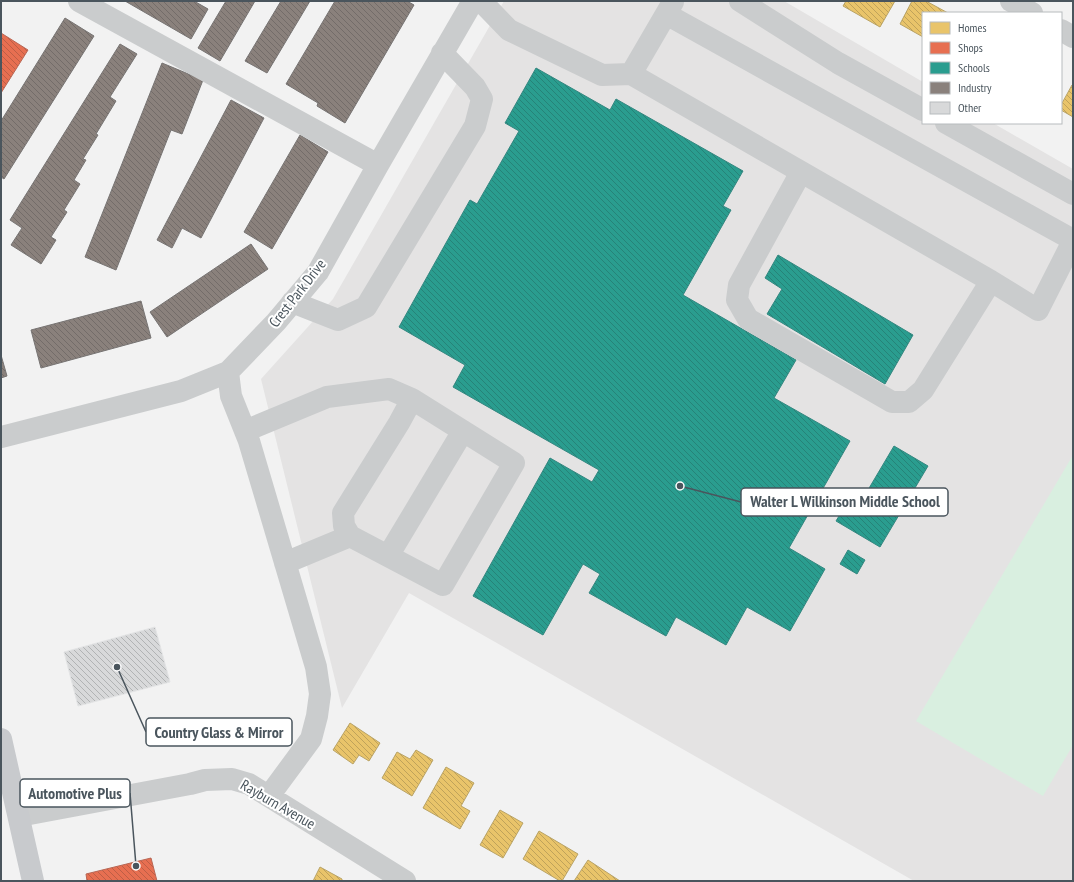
<svg xmlns="http://www.w3.org/2000/svg" width="1074" height="882" font-family="'PT Sans Narrow',sans-serif">
	<defs>
		<pattern id="homes-back-hatch" width="6" height="6" patternUnits="userSpaceOnUse"><rect width="6" height="6" fill="#e9c46a"/><path d="M-1 5l2 2M0 0l6 6M5-1l2 2" fill="none" stroke="#bfa25a"/></pattern>
		<pattern id="shops-back-hatch" width="6" height="6" patternUnits="userSpaceOnUse"><rect width="6" height="6" fill="#e76f51"/><path d="M-1 5l2 2M0 0l6 6M5-1l2 2" fill="none" stroke="#bd5e46"/></pattern>
		<pattern id="schools-back-hatch" width="6" height="6" patternUnits="userSpaceOnUse"><rect width="6" height="6" fill="#2a9d8f"/><path d="M-1 5l2 2M0 0l6 6M5-1l2 2" fill="none" stroke="#268378"/></pattern>
		<pattern id="industry-back-hatch" width="6" height="6" patternUnits="userSpaceOnUse"><rect width="6" height="6" fill="#8a817c"/><path d="M-1 5l2 2M0 0l6 6M5-1l2 2" fill="none" stroke="#736c69"/></pattern>
		<pattern id="building-back-hatch" width="6" height="6" patternUnits="userSpaceOnUse"><rect width="6" height="6" fill="#d8d9da"/><path d="M-1 5l2 2M0 0l6 6M5-1l2 2" fill="none" stroke="#b1b3b4"/></pattern>
	</defs>
	<rect width="100%" height="100%" fill="#f2f2f2"/>
	<path fill="#e4e3e3" d="M504,1H784L923,82V123H993L1073,169V881H914L409,593L342,708L261,379L333,299Z"/>
	<path fill="#d9efe0" d="M1073,455V745L1043,796L916,721Z"/>
	<path fill="url(#homes-back-hatch)" stroke="#b9a366" d="M846,1H895L880,27L843,6Z
		M912,1H926L948,13H923V37L900,24Z
		M1072,85H1073V117L1061,110V105Z
		M350,723L380,743L369,761L359,755L353,764L333,750Z
		M416,750L433,760L412,796L382,778L397,752L410,759Z
		M446,767L474,783L461,806L470,811L460,829L423,808Z
		M500,810L523,823L503,858L480,845Z
		M539,831L578,854L562,881H560L523,859Z
		M588,860L620,881H574Z
		M320,867L342,879V881H313Z"/>
	<path fill="url(#shops-back-hatch)" stroke="#b86755" d="M1,33L28,50L1,93Z
		M151,858L157,881H87L86,874Z"/>
	<path fill="url(#schools-back-hatch)" stroke="#348780" d="M536,68L610,110L616,99L743,171L723,206L731,210L683,295L796,360L774,398L850,441L789,548L825,569L790,631L747,607L726,645L676,617L666,636L589,593L600,574L583,564L543,635L473,596L550,458L592,482L599,470L453,387L465,365L399,327L470,200L477,204L519,131L505,123Z
		M778,255L913,335L885,384L767,314L782,289L765,278Z
		M894,446L928,466L880,547L836,521L842,511L852,517Z
		M848,550L865,560L857,574L840,564Z"/>
	<path fill="url(#industry-back-hatch)" stroke="#777473" d="M125,1H194L208,9L191,39Z
		M226,1H255L220,61L198,48Z
		M281,1H310L267,73L245,61Z
		M335,1H407L414,5L345,123L317,106L318,103L286,84Z
		M65,18L94,36L4,179L1,177V121Z
		M120,44L137,54L110,97L116,101L96,134L98,135L83,159L86,160L74,180L80,184L64,210L67,212L51,237L56,240L41,264L11,245L22,228L10,220Z
		M162,63L203,80L182,134L171,130L116,270L85,257Z
		M231,100L264,118L201,238L182,228L172,248L157,240Z
		M300,135L328,152L272,249L244,232Z
		M251,244L268,269L167,337L150,312Z
		M141,301L151,338L41,368L31,330Z
		M1,355L7,376L1,378Z"/>
	<path fill="url(#building-back-hatch)" stroke="#e3e4e5" d="M155,627L170,682L78,706L64,652Z"/>
	<g fill="none" stroke-linecap="round" stroke-linejoin="round">
		<path stroke="#cacccd" stroke-width="22" d="M79,1L378,165
			M481,1L509,30L602,75L631,74L991,281L1038,310L1073,241
			M740,1L838,63L923,110
			M1011,1L1032,13
			M666,14L1073,240
			M1061,30L1073,37
			M631,74L673,2
			M946,123L1073,194
			M801,172L739,285L737,300L748,319L892,402H909L923,390L991,281
			M292,302L338,320L366,307L475,126L482,99L475,87L442,53
			M228,372L231,396L249,441L316,667L320,694L317,716L311,739L269,796
			M245,431L327,397L389,389L412,399L399,423L343,513L344,526L350,536L285,563
			M1,437L181,391L228,372L276,322L318,272L378,165L473,1
			M350,536L443,585L514,463L412,399
			M388,556L463,431
			M19,816L190,784L205,780L232,779L249,784L405,881"/>
		<path stroke="#c8cacd" stroke-width="22" d="M1,739L33,881"/>
	</g>
	<g text-anchor="middle" dominant-baseline="central" stroke-width="4" stroke-linejoin="round" paint-order="stroke">
		<g font-size="15" fill="#4a555d" stroke="#fff">
			<text transform="translate(297 293) rotate(-52)">Crest Park Drive</text>
			<text transform="translate(278 804) rotate(30)">Rayburn Avenue</text>
		</g>
	</g>
	<path fill="none" stroke="#4a555d" stroke-width="1.5" d="M680 486L741 502M117 667L146 732M136 866L130 793"/>
	<g fill="#4a555d" stroke="#fff" stroke-width="1.5">
		<circle cx="680" cy="486" r="4"/>
		<circle cx="117" cy="667" r="4"/>
		<circle cx="136" cy="866" r="4"/>
	</g>
	<g fill="#fff" stroke="#4a555d" stroke-width="1.5">
		<rect x="741" y="488" width="207" height="28" rx="4"/>
		<rect x="146" y="718" width="146" height="28" rx="4"/>
		<rect x="20" y="779" width="110" height="28" rx="4"/>
	</g>
	<g font-size="16" text-anchor="middle" font-weight="bold" fill="#4a555d">
		<text x="845" y="507">Walter L Wilkinson Middle School</text>
		<text x="219" y="738">Country Glass &amp; Mirror</text>
		<text x="75" y="799">Automotive Plus</text>
	</g>
	<rect width="1074" height="882" fill="none" stroke="#4a555d" stroke-width="4"/>
	<rect x="922" y="12" width="140" height="112" fill="#ffffff" stroke="#b7bbbe"/>
	<rect x="930" y="22" width="20" height="12" fill="#e9c46a" stroke="#b7bbbe"/>
	<text x="958" y="32" font-size="12" fill="#4a555d">Homes</text>
	<rect x="930" y="42" width="20" height="12" fill="#e76f51" stroke="#b7bbbe"/>
	<text x="958" y="52" font-size="12" fill="#4a555d">Shops</text>
	<rect x="930" y="62" width="20" height="12" fill="#2a9d8f" stroke="#b7bbbe"/>
	<text x="958" y="72" font-size="12" fill="#4a555d">Schools</text>
	<rect x="930" y="82" width="20" height="12" fill="#8a817c" stroke="#b7bbbe"/>
	<text x="958" y="92" font-size="12" fill="#4a555d">Industry</text>
	<rect x="930" y="102" width="20" height="12" fill="#d8d9da" stroke="#b7bbbe"/>
	<text x="958" y="112" font-size="12" fill="#4a555d">Other</text>
</svg>
